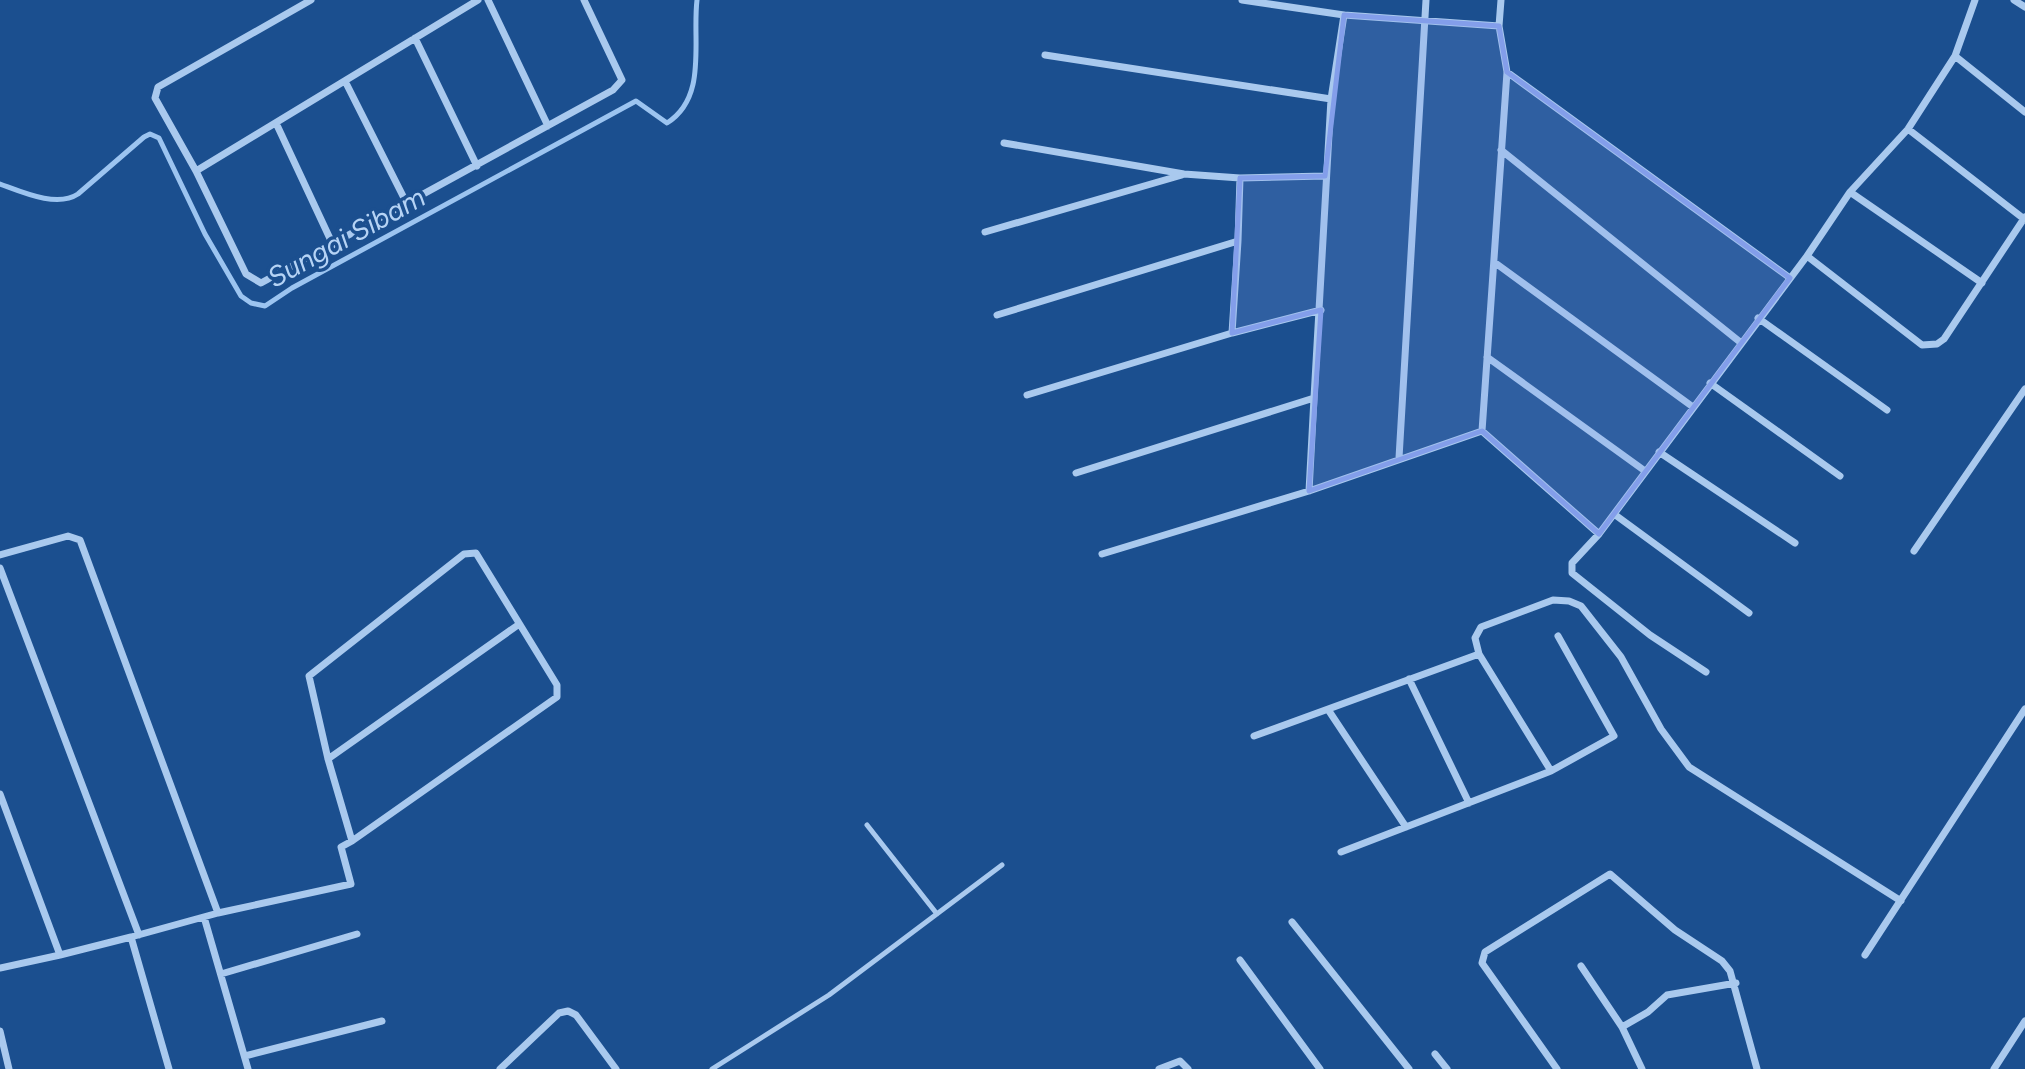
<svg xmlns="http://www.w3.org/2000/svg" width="2025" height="1069" font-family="Figtree,sans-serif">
	<rect width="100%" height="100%" fill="#1b4f8f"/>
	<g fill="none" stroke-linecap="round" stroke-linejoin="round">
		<path stroke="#9cc4f0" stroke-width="5" d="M0,184C22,192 57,208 78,194L144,137L150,134L159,138L205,234L241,296L251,303L265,306L292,288L636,101L667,123C708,97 692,41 697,0"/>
		<path stroke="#a9c9ee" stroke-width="5" d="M867,825L937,914
			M712,1069L829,995L1002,865"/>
		<path stroke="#a9c9ee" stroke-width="7" d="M311,0L158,87L155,98L196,171L246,274L261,283L613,90L622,80L584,0
			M488,0L548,126
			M1242,0L1344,15L1499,26
			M1975,0L1955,56L1908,129L1850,192L1807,256L1922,345L1937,344L1944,339L2025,217
			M2014,0L2025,7
			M415,38L477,166
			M1045,55L1331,99
			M1955,56L2025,112
			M1507,72L1790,278
			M345,81L407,204
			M276,123L333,245
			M1908,129L2024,219
			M1004,143L1184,174L1240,178L1325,176
			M1501,150L1740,342
			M196,171L478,0
			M1850,192L1982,283
			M985,232L1182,175
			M1494,262L1693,407
			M997,315L1238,241L1240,178
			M1758,318L1887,410
			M1232,333L1321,310
			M1487,357L1645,471
			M1710,383L1840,476
			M1027,395L1232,333L1238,241
			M1482,431L1599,534L1807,256
			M1659,452L1795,543
			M1399,458L1426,0
			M1076,473L1314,398L1331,99L1344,15
			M1309,491L1314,398
			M1614,514L1749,613
			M1599,534L1572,563V573L1650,635L1706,672
			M1914,551L2025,389
			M1102,554L1309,491L1482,431L1507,72L1499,26L1501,0
			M0,555L68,536L80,540L218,913
			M0,568L139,935
			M1409,679L1469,803
			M1329,711L1406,827
			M1254,736L1479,654
			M328,759L518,625
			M1551,771L1614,736L1558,636
			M0,794L60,955L131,937
			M1341,852L1551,771L1479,654L1475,638L1481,627L1553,600L1569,601L1581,606L1621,657L1661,729L1689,767L1901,901
			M204,917L248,1069
			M1292,922L1409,1069
			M1865,955L2025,709
			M1240,960L1320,1069
			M1581,966L1622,1027L1642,1069
			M0,968L60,955
			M221,974L357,934
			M1622,1027L1648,1012L1667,995L1736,983
			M0,1031L9,1069
			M1435,1054L1447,1069
			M245,1056L382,1021
			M169,1069L131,937L218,913L351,884L341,847L352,841L557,697V685L476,553L464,554L309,676L328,759L352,841
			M500,1069L559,1013L568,1011L576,1015L616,1069
			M1159,1069L1180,1061L1188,1069
			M1557,1069L1482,963L1485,952L1610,874L1675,930L1722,961L1730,971L1757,1069
			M1994,1069L2025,1021"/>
	</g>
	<path fill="#839eea" fill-opacity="0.2" stroke="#839eea" stroke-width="5" stroke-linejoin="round" d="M1344,15L1499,26L1507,72L1790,278L1599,534L1482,431L1309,491L1321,310L1232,333L1240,178L1325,176Z"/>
	<g text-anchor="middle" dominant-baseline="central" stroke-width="7" stroke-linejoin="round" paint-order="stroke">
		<g font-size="28" font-style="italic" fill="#b5d3f5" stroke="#1b4f8f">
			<text transform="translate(346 237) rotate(-29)">Sungai Sibam</text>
		</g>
	</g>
</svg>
